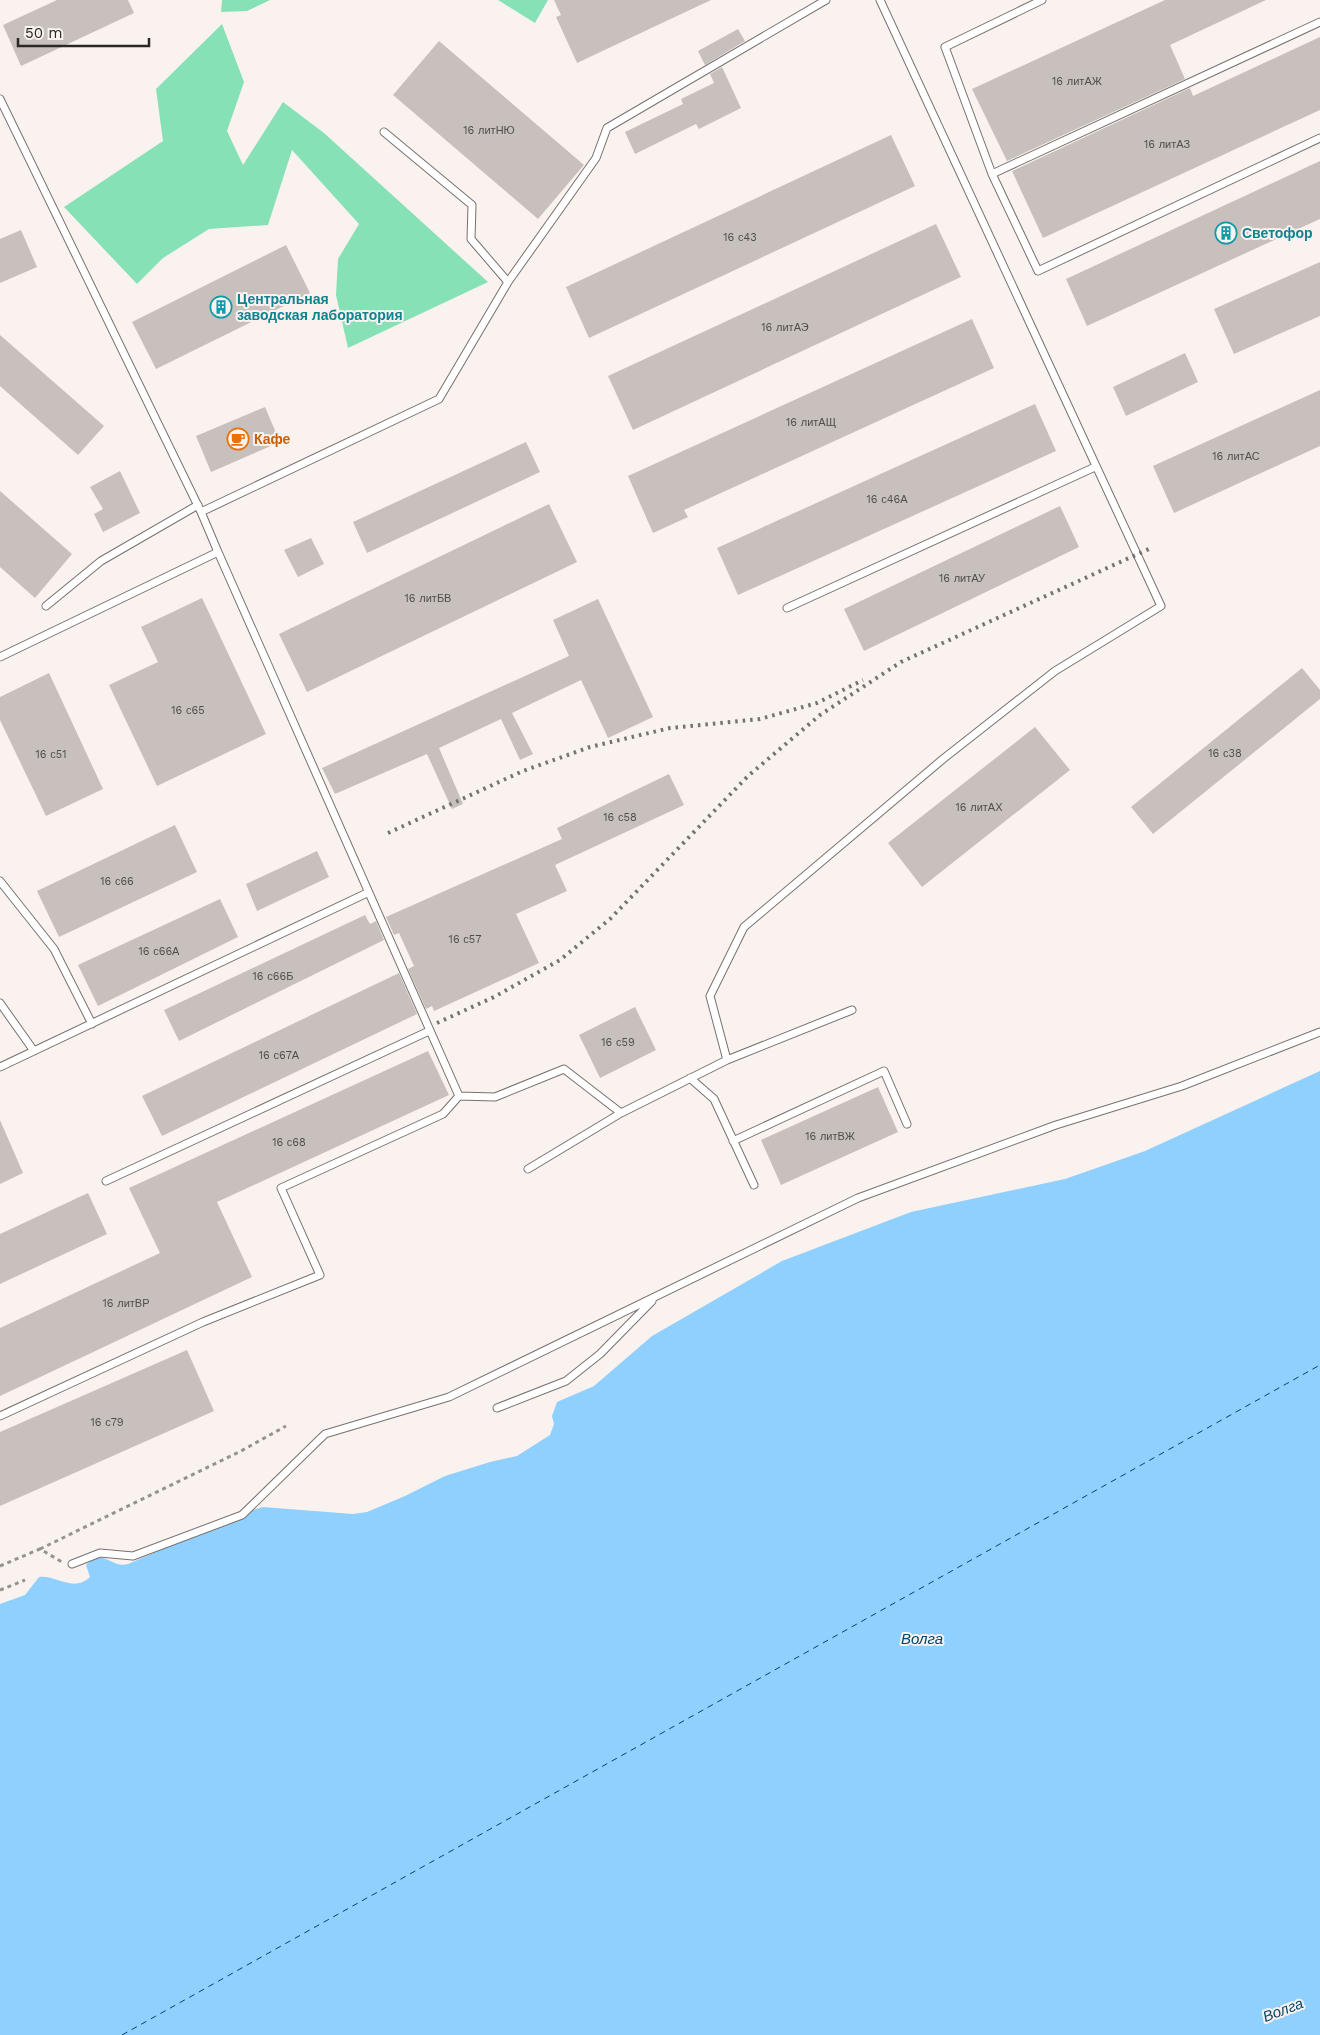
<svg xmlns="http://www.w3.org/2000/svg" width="1320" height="2035" font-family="'Work Sans',sans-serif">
	<rect width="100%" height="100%" fill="#faf2ee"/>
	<path fill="#87e1b6" d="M222,0H270L247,11L221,12Z
		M498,0H548L535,23Z
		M222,24L244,82L227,131L243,165L283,102L324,133L488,282L348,348L336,295L338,259L359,224L292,150L268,225L209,229L163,258L137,284L64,207L163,141L156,89Z"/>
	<path fill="#90d0fe" d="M1320,1071V2035H0V1604L25,1595L39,1577C57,1575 73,1593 90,1577L86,1565C104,1547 111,1569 128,1564L256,1509L263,1507L353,1514L367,1512L405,1496L445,1476L490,1462L517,1456L550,1435L554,1424L552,1416L557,1402L594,1386L652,1336L782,1261L911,1212L1065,1179L1145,1151Z"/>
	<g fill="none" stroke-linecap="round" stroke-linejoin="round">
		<path stroke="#00456a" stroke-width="1" stroke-dasharray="6 5" stroke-linecap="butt" d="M122,2035L1320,1365"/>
	</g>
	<path fill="#c7c0bc" d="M57,0H128L134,13L21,66L3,25Z
		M554,0H711L577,63L556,17L561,15Z
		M1165,0H1266L1170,45L1185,79L1007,161L972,89Z
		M738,29L745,41L705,65L698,51Z
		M1320,37V110L1043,238L1012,171L1190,88L1193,96Z
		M439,41L584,165L538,219L393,95Z
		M722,67L741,108L699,129L696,124L635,154L625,132L683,104L681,99L714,83L710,74Z
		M891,135L915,186L589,338L566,287Z
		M1320,161V219L1087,326L1066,279Z
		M936,224L961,277L633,430L608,376Z
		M21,230L37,267L0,283V239Z
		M286,245L310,293L156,369L132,322Z
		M1320,262V316L1234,354L1214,309Z
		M972,319L994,368L684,510L688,517L653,533L628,476Z
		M0,335L104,426L78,455L0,386Z
		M1185,353L1198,382L1126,416L1113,387Z
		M1320,390V446L1174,513L1153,466Z
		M1035,404L1056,451L738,595L717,548Z
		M265,407L280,442L211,472L196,436Z
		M526,442L540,472L367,553L353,522Z
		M120,471L140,513L103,532L94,514L103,509L90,487Z
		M0,491L72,554L35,598L0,567Z
		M549,504L577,562L307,692L279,634Z
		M1060,506L1079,547L864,651L844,609Z
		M311,538L324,564L298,577L284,550Z
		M202,598L266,734L157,786L109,685L158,662L141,627Z
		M598,599L653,717L608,738L581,680L512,713L533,754L520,760L501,719L439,748L463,804L452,809L427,754L335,794L322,768L569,656L553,620Z
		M1302,668L1320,690V699L1153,834L1131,807Z
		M49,673L103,789L46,816L0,720V697Z
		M1035,727L1070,770L922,887L888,843Z
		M669,774L684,805L555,865L567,891L516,914L539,963L434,1011L432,1006L426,1009L408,969L414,966L399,933L394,935L386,917L562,839L557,828Z
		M175,825L197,872L59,937L37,891Z
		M317,851L329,877L257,911L246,884Z
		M220,899L238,937L98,1006L78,965Z
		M365,915L370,924L376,921L384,940L179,1041L164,1010Z
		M399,973L417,1014L162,1136L142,1096Z
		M635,1007L656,1050L600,1078L579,1035Z
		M428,1051L449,1095L217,1202L252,1277L0,1396V1328L160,1253L129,1188Z
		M878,1087L898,1132L781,1185L761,1140Z
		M0,1120L23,1173L0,1184Z
		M88,1193L107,1234L0,1284V1234Z
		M187,1350L214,1411L0,1506V1432Z"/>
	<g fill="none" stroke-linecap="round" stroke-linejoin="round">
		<g stroke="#78716e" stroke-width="9">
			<path id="lane" d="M1042,0L945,47L992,174L1038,271L1320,138
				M0,99L201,512
				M384,132L472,205L471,239L508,282
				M992,174L1320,22
				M218,552L459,1096L495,1097L564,1069L621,1113L727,1060L710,996L744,927L943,759L1055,671L1161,606L880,0
				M46,606L101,561L198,505
				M787,608L1095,467
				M0,657L218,552L201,512L439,399L508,282L596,158L607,128L826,0
				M0,881L54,949L92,1024
				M0,1003L34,1051
				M727,1060L852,1010
				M0,1067L367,893
				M690,1078L714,1099L754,1185
				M733,1141L884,1071L907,1124
				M528,1169L621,1113
				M106,1181L429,1031
				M497,1408L566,1381L600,1354L652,1301
				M0,1416L203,1322L320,1275L281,1188L443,1114L459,1096
				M72,1564L100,1553L133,1556L242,1515L325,1434L449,1397L858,1198L1056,1125L1182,1086L1320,1032"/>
		</g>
		<path stroke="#98928f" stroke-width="3" stroke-dasharray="4 4" stroke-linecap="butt" d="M40,1549L241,1451L286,1426
			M0,1566L40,1549L62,1562
			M0,1590L25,1580"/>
		<use href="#lane" stroke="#fff" stroke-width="7"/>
		<path stroke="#76726f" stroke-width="4" stroke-dasharray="2.5 5" stroke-linecap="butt" d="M388,833L523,771L590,747L670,728L760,719L817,703L863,680
			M437,1023L494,997L560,960L610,919L748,776L820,715L901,662L1151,548"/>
	</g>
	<defs>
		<g id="building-ring" transform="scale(1.125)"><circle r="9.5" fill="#faf2ee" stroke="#0f9aa8" stroke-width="1.5"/><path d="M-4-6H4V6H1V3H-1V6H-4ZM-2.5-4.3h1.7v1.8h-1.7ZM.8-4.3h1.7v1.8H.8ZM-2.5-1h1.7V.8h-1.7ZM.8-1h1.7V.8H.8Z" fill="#0f9aa8"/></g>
		<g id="cafe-ring" transform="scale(1.125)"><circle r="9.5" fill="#faf2ee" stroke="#e8710a" stroke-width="1.5"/><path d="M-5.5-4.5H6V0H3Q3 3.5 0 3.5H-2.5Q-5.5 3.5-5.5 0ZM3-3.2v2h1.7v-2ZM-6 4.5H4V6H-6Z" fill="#e8710a"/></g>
	</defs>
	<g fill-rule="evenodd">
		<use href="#building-ring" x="1226" y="233"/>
		<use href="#building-ring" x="221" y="307"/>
		<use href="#cafe-ring" x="238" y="439"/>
	</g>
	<g text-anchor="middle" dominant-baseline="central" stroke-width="4" stroke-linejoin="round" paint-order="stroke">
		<g font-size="11" fill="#514d4b">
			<text x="1077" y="81">16 литАЖ</text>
			<text x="489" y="130">16 литНЮ</text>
			<text x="1167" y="144">16 литАЗ</text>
			<text x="740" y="237">16 с43</text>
			<text x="785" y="327">16 литАЭ</text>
			<text x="811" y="422">16 литАЩ</text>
			<text x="1236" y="456">16 литАС</text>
			<text x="887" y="499">16 с46А</text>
			<text x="962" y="578">16 литАУ</text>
			<text x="428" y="598">16 литБВ</text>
			<text x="188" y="710">16 с65</text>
			<text x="1225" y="753">16 с38</text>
			<text x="51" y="754">16 с51</text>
			<text x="979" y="807">16 литАХ</text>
			<text x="620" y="817">16 с58</text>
			<text x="117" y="881">16 с66</text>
			<text x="465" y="939">16 с57</text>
			<text x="159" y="951">16 с66А</text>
			<text x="273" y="976">16 с66Б</text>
			<text x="618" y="1042">16 с59</text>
			<text x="279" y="1055">16 с67А</text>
			<text x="830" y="1136">16 литВЖ</text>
			<text x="289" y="1142">16 с68</text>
			<text x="126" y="1303">16 литВР</text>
			<text x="107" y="1422">16 с79</text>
		</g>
		<g font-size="14" font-weight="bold" fill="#0d838f" stroke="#faf2ee" text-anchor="start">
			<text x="1242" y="233">Светофор</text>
			<text x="237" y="299">Центральная<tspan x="237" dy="16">заводская лаборатория</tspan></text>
		</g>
		<g font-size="14" font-weight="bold" fill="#c56008" stroke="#faf2ee" text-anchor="start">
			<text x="254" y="439">Кафе</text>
		</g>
		<g font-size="15" font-style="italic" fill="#00456a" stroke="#faf2ee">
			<text x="922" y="1639">Волга</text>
			<text transform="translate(1283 2010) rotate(-21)">Волга</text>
		</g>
	</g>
	<path d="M18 38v8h131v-8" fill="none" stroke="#2a2725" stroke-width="2.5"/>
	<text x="25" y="38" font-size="15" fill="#2a2725" stroke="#faf2ee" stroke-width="4" paint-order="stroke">50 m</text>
</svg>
